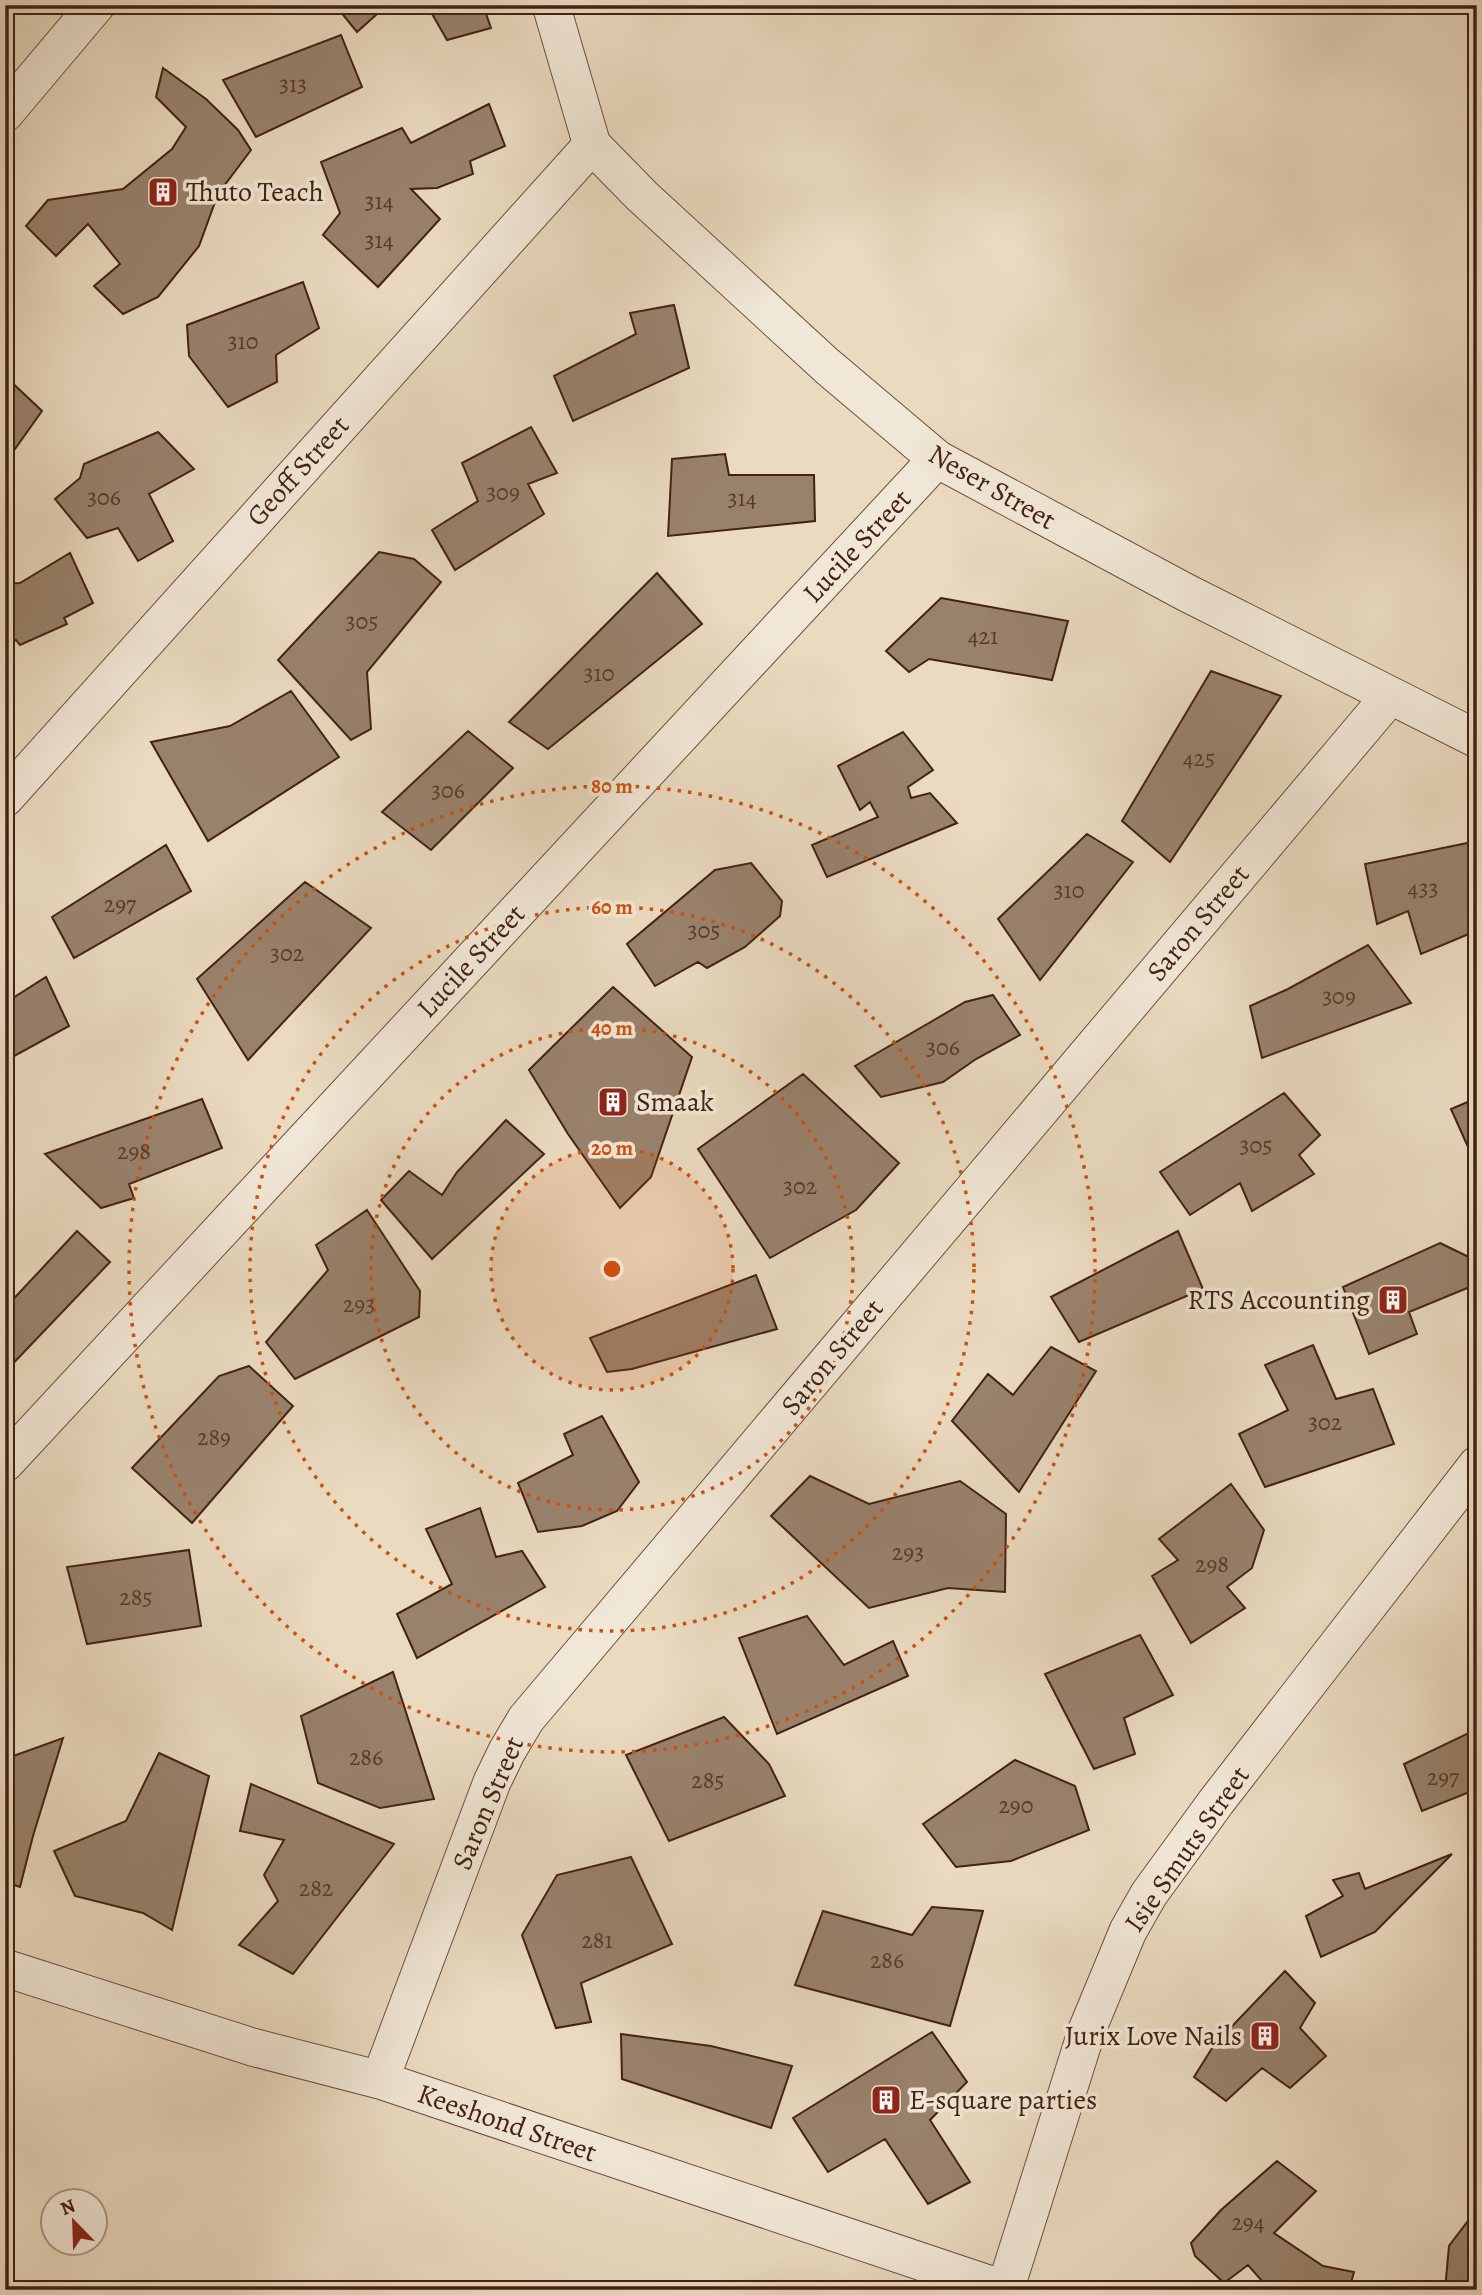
<svg xmlns="http://www.w3.org/2000/svg" width="1482" height="2295" font-family="Alegreya,serif">
	<rect width="100%" height="100%" fill="#eadac0"/>
	<filter id="stains"><feTurbulence type="fractalNoise" baseFrequency=".00286" numOctaves="4"/><feColorMatrix values="0 0 0 0 .2 0 0 0 0 .09 0 0 0 0 .02 0 0 0 .5 -.17"/></filter>
	<radialGradient id="worn" r=".72"><stop offset=".6" stop-color="#630" stop-opacity="0"/><stop offset="1" stop-color="#630" stop-opacity=".3"/></radialGradient>
	<path fill="#99826d" stroke="#422213" stroke-width="2" d="M335,5H387L357,32Z
		M427,5H483L491,28L447,40Z
		M341,35L362,87L256,137L223,80Z
		M163,68L206,99L238,130L251,150L218,194L199,246L158,297L123,314L94,286L120,264L88,224L56,256L26,226L48,200L123,189L172,149L186,127L156,97Z
		M489,104L505,146L470,161L473,174L437,188L411,189L440,219L378,287L323,235L340,213L321,162L402,128L411,143Z
		M303,282L319,328L276,355L277,382L228,407L189,356L187,325Z
		M674,305L689,368L573,421L554,376L636,334L630,313Z
		M5,376L42,411L5,463Z
		M531,427L557,473L528,484L544,514L455,570L432,530L478,501L462,463Z
		M158,432L194,469L149,494L173,541L138,561L118,528L87,538L55,499L80,478L84,464Z
		M725,454L729,475H814L815,521L668,536L672,459Z
		M379,552L414,559L441,582L367,672L371,729L351,740L278,660Z
		M70,553L93,603L64,618L67,624L20,645L16,640L5,645V584L20,583Z
		M657,573L702,624L548,749L509,722Z
		M941,598L1068,621L1052,680L929,659L909,672L886,651Z
		M1211,671L1281,696L1170,862L1122,821Z
		M291,691L339,757L208,841L151,742L230,726Z
		M468,731L513,768L431,850L382,812Z
		M903,732L933,770L908,787L911,798L930,793L957,823L827,877L812,845L878,817L870,802L860,810L838,766Z
		M1087,834L1133,862L1040,980L998,919Z
		M1477,841L1476,931L1421,954L1408,911L1377,924L1365,864Z
		M166,845L191,891L74,958L52,917Z
		M751,863L782,901L780,916L745,947L707,968L698,962L655,986L627,944L715,870Z
		M305,882L371,928L248,1060L197,979Z
		M1368,945L1411,1003L1262,1058L1250,1006L1288,989Z
		M46,977L69,1026L5,1061V1003Z
		M613,987L692,1057L651,1177L620,1208L568,1134L529,1070Z
		M993,995L1020,1035L976,1059L943,1082L881,1097L855,1066L965,1002Z
		M803,1074L899,1163L856,1210L770,1258L698,1149Z
		M1284,1093L1320,1135L1299,1155L1314,1174L1252,1211L1240,1183L1190,1215L1160,1172Z
		M1477,1098V1167L1451,1109Z
		M202,1099L222,1148L129,1184L134,1198L101,1208L45,1154Z
		M506,1120L544,1154L432,1259L381,1200L409,1171L442,1195L457,1172Z
		M367,1210L420,1291L419,1317L295,1379L266,1342L328,1270L316,1245Z
		M77,1231L110,1262L5,1372V1308Z
		M1178,1231L1203,1289L1079,1342L1051,1297Z
		M1440,1243L1477,1261V1284L1409,1312L1417,1334L1369,1354L1343,1287Z
		M756,1275L777,1329L632,1369L607,1372L590,1338Z
		M1313,1345L1336,1399L1373,1389L1394,1444L1265,1487L1239,1434L1288,1410L1265,1365Z
		M1051,1347L1096,1371L1019,1492L952,1421L988,1374L1013,1395Z
		M249,1366L293,1406L192,1523L132,1468L219,1376Z
		M602,1416L639,1482L617,1511L582,1526L538,1532L518,1483L573,1455L564,1434Z
		M810,1476L869,1504L960,1481L1006,1514L1005,1592L948,1588L869,1608L771,1516Z
		M1231,1484L1264,1530L1252,1568L1227,1587L1245,1608L1191,1643L1152,1576L1178,1560L1159,1539Z
		M480,1508L496,1557L522,1551L545,1587L417,1658L397,1614L452,1584L426,1529Z
		M189,1550L201,1626L87,1644L67,1567Z
		M807,1616L844,1665L893,1641L908,1676L777,1734L739,1638Z
		M1140,1635L1173,1695L1124,1718L1135,1754L1094,1769L1045,1674Z
		M393,1672L434,1799L380,1808L318,1783L301,1716Z
		M724,1717L769,1764L785,1796L669,1841L626,1755Z
		M1477,1729V1789L1422,1811L1404,1764Z
		M63,1738L33,1836L20,1887L5,1882V1759Z
		M159,1753L209,1776L172,1930L143,1913L75,1896L54,1851L126,1821Z
		M1015,1760L1075,1786L1089,1830L1011,1861L956,1867L923,1824Z
		M251,1784L394,1844L293,1974L239,1945L278,1901L264,1875L284,1840L240,1831Z
		M1452,1854L1375,1932L1321,1957L1306,1916L1343,1896L1333,1880L1359,1873L1365,1889Z
		M631,1857L672,1944L581,1983L591,2022L556,2028L522,1935L557,1875Z
		M932,1907L983,1911L950,2026L795,1985L823,1911L912,1935Z
		M1285,1971L1315,2003L1300,2028L1326,2056L1290,2088L1262,2068L1226,2101L1194,2077L1214,2045Z
		M932,2032L967,2082L930,2120L970,2182L928,2204L885,2139L828,2172L793,2118Z
		M621,2034L711,2046L792,2066L771,2128L622,2079Z
		M1277,2161L1316,2191L1274,2233L1323,2266L1354,2272L1349,2290H1270L1248,2265L1224,2283L1195,2256L1191,2243L1221,2210Z
		M1477,2209V2290H1445L1449,2246Z"/>
	<g fill="none" stroke-linecap="round" stroke-linejoin="round">
		<g stroke="#6c503e" stroke-width="39">
			<path id="minor" d="M551,5L592,145L642,196L827,366L937,459L1187,593L1477,739
				M5,113L96,5
				M5,798L592,145
				M5,1463L937,459
				M5,1968L252,2047L380,2080L1006,2290
				M380,2080L492,1782L507,1751L526,1719L1390,696
				M1005,2290L1087,2030L1128,1931L1149,1894L1216,1802L1477,1465"/>
		</g>
		<use href="#minor" stroke="#f1e7d6" stroke-width="37"/>
	</g>
	<circle cx="612" cy="1269" r="121" fill="#cf510d" fill-opacity=".12"/>
	<g fill="none" stroke="#cf510d" stroke-width="3.5" stroke-dasharray="3.5 7">
		<circle cx="612" cy="1269" r="121"/>
		<circle cx="612" cy="1269" r="241"/>
		<circle cx="612" cy="1269" r="362"/>
		<circle cx="612" cy="1269" r="483"/>
	</g>
	<defs>
		<g id="building-square" transform="scale(1.575)"><rect x="-9" y="-9" width="18" height="18" rx="4" fill="#8f2418" stroke="#f1e7d6"/><path d="M-4-6H4V6H1V3H-1V6H-4ZM-2.5-4.3h1.7v1.8h-1.7ZM.8-4.3h1.7v1.8H.8ZM-2.5-1h1.7V.8h-1.7ZM.8-1h1.7V.8H.8Z" fill="#fff"/></g>
	</defs>
	<g fill-rule="evenodd">
		<use href="#building-square" x="163" y="192"/>
		<use href="#building-square" x="613" y="1102"/>
		<use href="#building-square" x="1393" y="1300"/>
		<use href="#building-square" x="1265" y="2036"/>
		<use href="#building-square" x="886" y="2100"/>
	</g>
	<g text-anchor="middle" dominant-baseline="central" stroke-width="7" stroke-linejoin="round" paint-order="stroke">
		<g font-size="24" fill="#583a2a">
			<text x="293" y="84">313</text>
			<text x="379" y="201">314</text>
			<text x="379" y="240">314</text>
			<text x="243" y="341">310</text>
			<text x="503" y="492">309</text>
			<text x="104" y="497">306</text>
			<text x="742" y="498">314</text>
			<text x="362" y="621">305</text>
			<text x="983" y="636">421</text>
			<text x="599" y="673">310</text>
			<text x="1199" y="758">425</text>
			<text x="448" y="790">306</text>
			<text x="1423" y="888">433</text>
			<text x="1069" y="890">310</text>
			<text x="120" y="904">297</text>
			<text x="704" y="930">305</text>
			<text x="287" y="953">302</text>
			<text x="1339" y="996">309</text>
			<text x="943" y="1047">306</text>
			<text x="1256" y="1145">305</text>
			<text x="134" y="1151">298</text>
			<text x="800" y="1186">302</text>
			<text x="359" y="1304">293</text>
			<text x="1325" y="1422">302</text>
			<text x="214" y="1437">289</text>
			<text x="908" y="1552">293</text>
			<text x="1212" y="1564">298</text>
			<text x="136" y="1597">285</text>
			<text x="366" y="1757">286</text>
			<text x="1443" y="1777">297</text>
			<text x="708" y="1780">285</text>
			<text x="1016" y="1805">290</text>
			<text x="316" y="1888">282</text>
			<text x="597" y="1940">281</text>
			<text x="887" y="1960">286</text>
			<text x="1248" y="2222">294</text>
		</g>
		<g font-size="28" fill="#422213" stroke="#f1e7d6" text-anchor="start">
			<text x="186" y="192">Thuto Teach</text>
			<text x="636" y="1102">Smaak</text>
			<text x="1370" y="1300" text-anchor="end">RTS Accounting</text>
			<text x="1242" y="2036" text-anchor="end">Jurix Love Nails</text>
			<text x="909" y="2100">E-square parties</text>
		</g>
		<g font-size="28" fill="#422213" stroke="#f1e7d6">
			<text transform="translate(298 471) rotate(-48)">Geoff Street</text>
			<text transform="translate(992 487) rotate(30)">Neser Street</text>
			<text transform="translate(857 546) rotate(-47)">Lucile Street</text>
			<text transform="translate(1198 923) rotate(-50)">Saron Street</text>
			<text transform="translate(471 961) rotate(-47)">Lucile Street</text>
			<text transform="translate(832 1357) rotate(-50)">Saron Street</text>
			<text transform="translate(488 1803) rotate(-67)">Saron Street</text>
			<text transform="translate(1187 1849) rotate(-55)">Isie Smuts Street</text>
			<text transform="translate(507 2123) rotate(19)">Keeshond Street</text>
		</g>
	</g>
	<circle cx="612" cy="1269" r="10" fill="#cf510d" stroke="#f1e7d6" stroke-width="3.5"/>
	<g font-size="21" text-anchor="middle" font-weight="bold" fill="#cf510d" stroke="#f1e7d6" stroke-width="7" stroke-linejoin="round" paint-order="stroke">
		<text x="612" y="793">80 m</text>
		<text x="612" y="914">60 m</text>
		<text x="612" y="1035">40 m</text>
		<text x="612" y="1155">20 m</text>
	</g>
	<rect width="1482" height="2295" fill="none" stroke="#eadac0" stroke-width="28"/>
	<rect x="7" y="7" width="1468" height="2281" fill="none" stroke="#422213" stroke-width="3.5"/>
	<rect x="14" y="14" width="1454" height="2267" fill="none" stroke="#422213" stroke-width="2"/>
	<g transform="translate(74 2222) rotate(337)"><circle r="33" fill="#f1e7d6" stroke="#ab9888" stroke-width="2"/>
	<path d="M0-5L12 26L0 18L-12 26Z" fill="#8f2418"/>
	<text y="-10" font-size="19" font-weight="bold" text-anchor="middle" fill="#422213">N</text>
	</g>
	<rect width="100%" height="100%" filter="url(#stains)"/>
	<rect width="100%" height="100%" fill="url(#worn)"/>
</svg>
